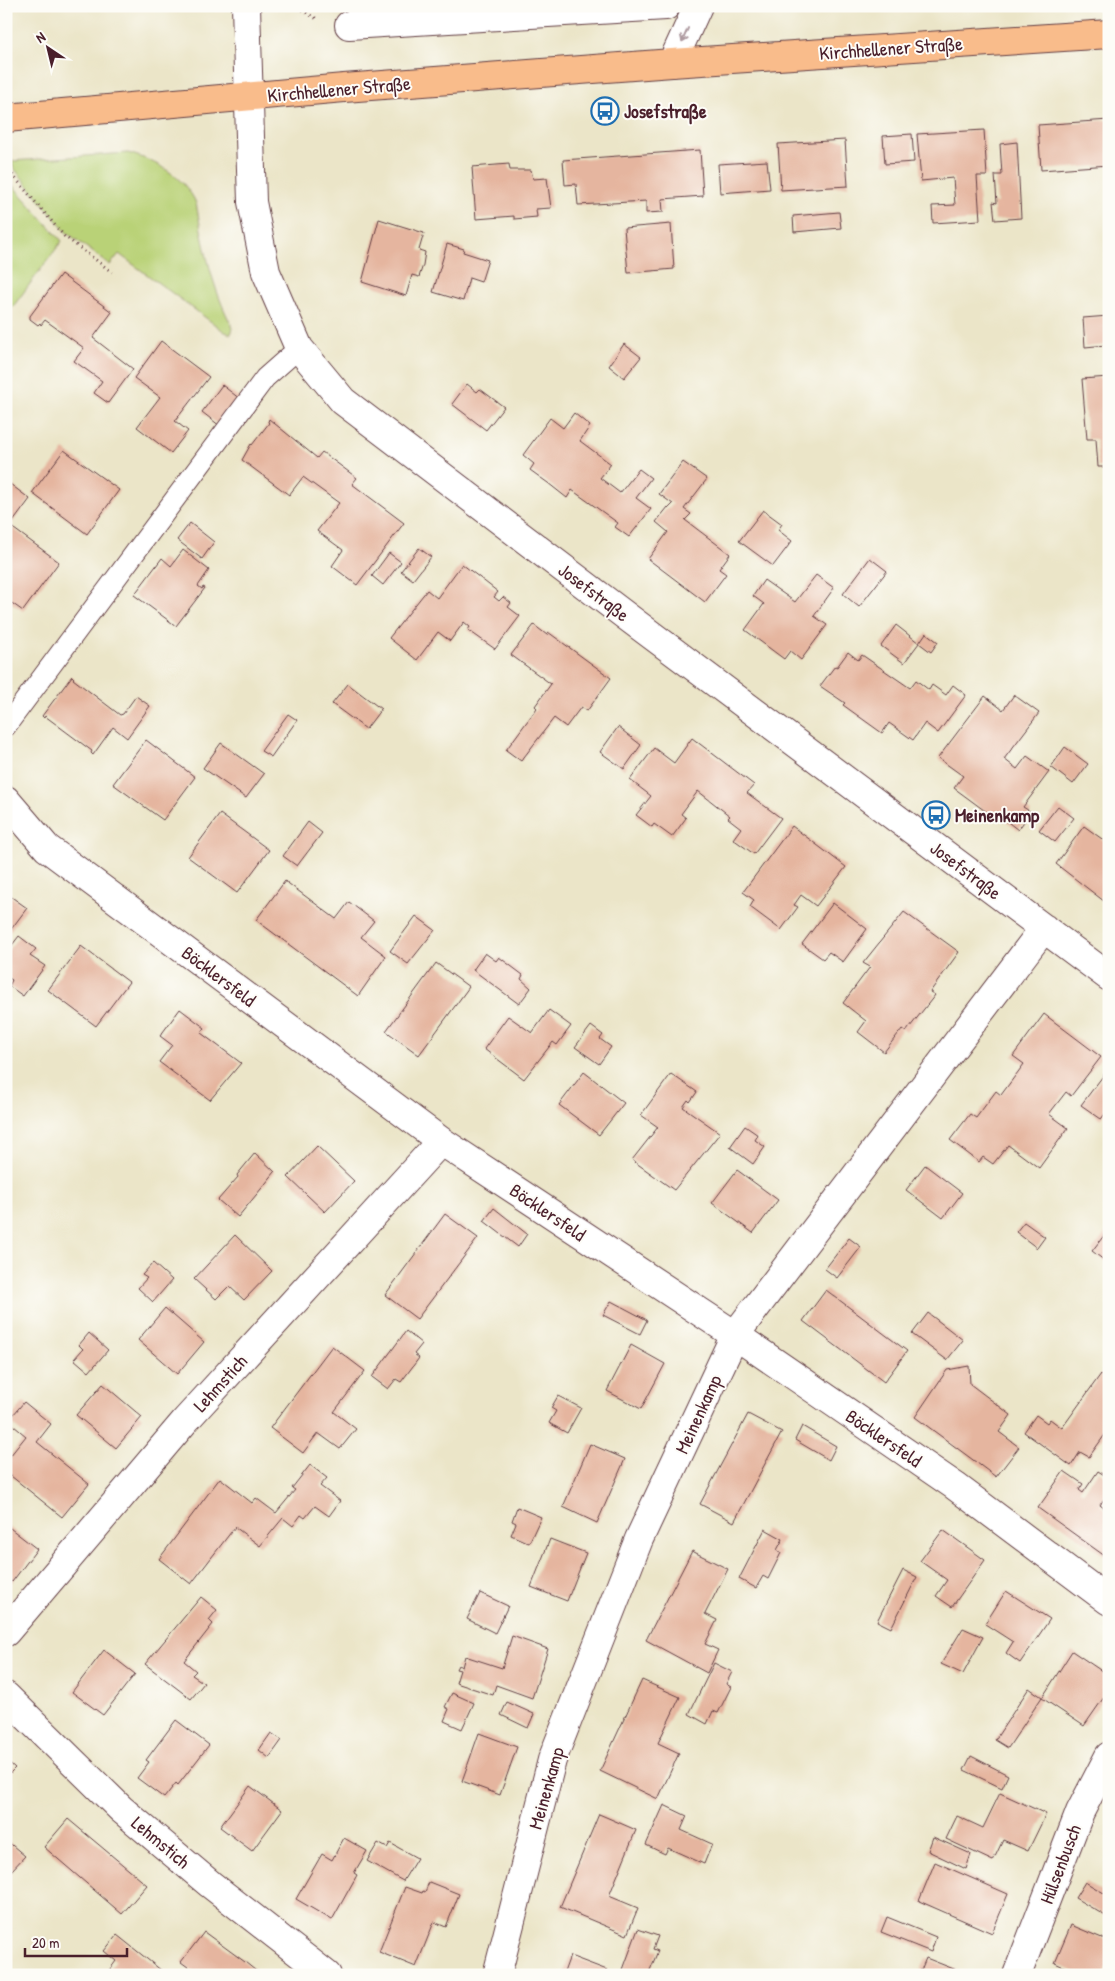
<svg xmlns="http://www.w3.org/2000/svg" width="1115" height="1981" font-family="'Patrick Hand',sans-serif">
	<rect width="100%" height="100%" fill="#fdfcf7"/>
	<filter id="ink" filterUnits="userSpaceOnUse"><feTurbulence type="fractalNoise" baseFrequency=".02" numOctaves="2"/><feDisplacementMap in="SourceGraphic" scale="10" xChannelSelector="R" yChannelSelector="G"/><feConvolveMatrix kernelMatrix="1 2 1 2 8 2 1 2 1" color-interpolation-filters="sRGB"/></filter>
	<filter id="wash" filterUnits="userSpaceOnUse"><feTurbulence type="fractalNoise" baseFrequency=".0096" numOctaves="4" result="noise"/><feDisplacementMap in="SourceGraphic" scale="20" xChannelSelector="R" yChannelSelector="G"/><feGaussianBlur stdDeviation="1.12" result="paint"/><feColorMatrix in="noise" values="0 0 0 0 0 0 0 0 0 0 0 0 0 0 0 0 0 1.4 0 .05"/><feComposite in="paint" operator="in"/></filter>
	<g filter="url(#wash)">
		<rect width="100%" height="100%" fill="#ebe5c8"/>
		<path fill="#b9d277" stroke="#827851" d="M128,153C156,161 184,176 196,203C204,247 212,289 233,328L231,334L225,332L119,254L110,265L66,232L13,167L12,161Z
			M6,178L62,241L6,316Z"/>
		<g id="blocks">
			<path fill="#e5b59f" d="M1109,120V165L1041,170L1038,125Z
				M984,130L987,176H977L980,220L933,223L932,206L955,205L953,178L921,181L917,134Z
				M912,134L914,162L885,164L883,136Z
				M845,140L848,186L781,190L778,144Z
				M1017,142L1021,218L995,220L993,202L997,203L995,175H1002L1000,144Z
				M700,150L703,196L662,199L663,212L646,213V201L578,205L576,184L565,185L563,160Z
				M767,161L770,189L720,193L718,164Z
				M509,164L510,170H531L533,179L547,178L551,208L536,209L537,217L514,219V216L476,219L472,167Z
				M839,212L841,228L794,232L793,216Z
				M379,219L424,233L419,250L425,252L423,265L419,277L412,275L406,296L362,282Z
				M671,224L674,269L628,273L624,228Z
				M447,244L464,249L463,252L488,260L481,282L469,278L463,301L433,292Z
				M61,274L112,312L93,338L133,369L108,403L94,393L102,381L74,361L84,348L45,320L41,325L40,323L38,325L30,319V316Z
				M1109,316V368H1107L1106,345L1085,347L1083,318Z
				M161,341L209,377L175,421L188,431L171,453L137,427L160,397L134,378Z
				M624,344L641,357L624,378L609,366Z
				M1109,377V467H1098L1096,439H1087L1082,379Z
				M467,384L477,392L480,389L504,407L486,430L452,404Z
				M222,385L240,399L220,426L202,412Z
				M574,413L590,426L580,441L611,464L600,478L620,493L639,469L651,478L636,498L651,509L629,537L615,527L618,523L572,490L567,498L548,483L530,470L534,464L523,455L550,418L563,428Z
				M269,419L317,458L322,452L357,478L352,484L404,523L357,585L332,566L343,550L317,531L339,503L303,477L289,495L242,460L251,444L252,445L269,423L268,422Z
				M64,450L119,490L87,534L32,493Z
				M683,462L707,479L684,509L691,514L685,520L730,554L719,569L726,574L705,602L648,559L668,532L656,522L668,507L669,508L673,504L659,494Z
				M6,481L30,499L10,526L59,562L23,611L6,599Z
				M763,510L782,524L778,530L792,541L773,566L739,541Z
				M190,523L214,542L202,559L177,540Z
				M419,548L431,557L413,580L401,571Z
				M183,550L209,570L198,586L202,589L203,587L205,588L176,626L134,595L162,558L171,566Z
				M389,553L401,562L383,585L372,576Z
				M870,558L887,571L859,607L843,594Z
				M462,564L498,592L494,597L499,601L503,597L511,603L508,607L520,616L495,649L468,630L470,627L464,622L450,641L438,632L417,660L389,638L427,590L437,598Z
				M816,575L834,588L814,616L827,625L801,660L790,651L784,659L745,630L764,604L753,596L764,580L795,602Z
				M534,625L547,635L548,632L611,678L587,711L581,707L566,727L554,718L521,761L506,750L537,708L535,706L551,684L511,655Z
				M896,625L919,643L904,663L881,646Z
				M926,633L938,642L931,652L919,643Z
				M848,652L858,660L862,655L910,688L916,680L929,690L932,685L946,695L953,685L966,695L938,733L925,723L913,740L889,723L882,733L843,705L845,703L820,686L835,666L837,667Z
				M72,676L74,678L73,679L120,715L123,714L136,696L150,706L127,738L113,727L93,755L91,753L92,751L45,716L44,718L42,716Z
				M348,684L381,709L366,729L332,704Z
				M1014,695L1039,713L1004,759L1017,769L1027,756L1049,772L1023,807L1031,812L1018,830L995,812L992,816L954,788L963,776L938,758L985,696L1003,710Z
				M288,714L297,720L271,757L261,751Z
				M618,727L641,745L624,769L600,752Z
				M692,738L754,785L747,793L781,818L754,854L733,839L741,828L728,818L730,816L698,791L681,814L686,818L672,837L654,824L652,827L636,815L651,796L630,780L654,748L674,763Z
				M146,740L195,777L163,820L113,784Z
				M221,743L264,774L246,798L203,768Z
				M1065,747L1088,764L1073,784L1051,767Z
				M1058,806L1074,818L1055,842L1039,830Z
				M220,814L269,850L237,893L188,857Z
				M308,822L322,833L297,866L283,856Z
				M792,826L846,867L816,906L801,895L794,905L798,907L781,930L750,907L754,900L743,892Z
				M1084,826L1109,844V905L1056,864Z
				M285,881L336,919L349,902L374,921L361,937L386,956L358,996L256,920Z
				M6,893L27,908L6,936Z
				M833,903L867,929L843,962L829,952L823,959L802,944Z
				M904,912L959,952L930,992L935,995L906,1032L902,1029L884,1052L858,1032L866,1021L843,1003L870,967L863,963Z
				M416,916L435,930L408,964L390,951Z
				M19,936L36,949L30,956L45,966L23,996L9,986L12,980L6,976V953Z
				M81,946L129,982L96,1026L48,990Z
				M485,953L496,961L499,957L523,975L521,979L531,988L519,1004L473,970Z
				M436,963L469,987L419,1055L386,1031Z
				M180,1009L205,1028L201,1033L241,1063L210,1100L159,1062L172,1045L160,1036Z
				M549,1010L571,1026L557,1045L553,1042L524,1079L484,1049L508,1016L532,1033Z
				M1044,1014L1101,1057L1071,1096L1066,1092L1049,1114L1068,1128L1039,1168L1008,1145L993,1164L983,1157L979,1162L950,1140L970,1114L976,1118L996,1091L1001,1095L1024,1064L1013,1056Z
				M591,1026L603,1035L600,1039L611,1047L599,1064L575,1047Z
				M1109,1068V1109L1101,1119L1081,1105Z
				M584,1072L624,1103L599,1135L559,1105Z
				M671,1074L697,1092L690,1102L688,1100L683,1107L720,1133L674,1190L632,1160L658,1127L641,1115Z
				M745,1126L758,1135L755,1140L765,1147L753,1164L730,1147Z
				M317,1146L354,1181L325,1212L288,1177Z
				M255,1153L275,1172L238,1217L218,1200L238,1177L237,1175Z
				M925,1165L962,1193L943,1218L906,1190Z
				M737,1170L778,1200L753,1233L712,1203Z
				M494,1208L527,1234L518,1247L484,1221Z
				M445,1214L478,1238L417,1319L385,1295Z
				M1024,1222L1045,1237L1037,1248L1016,1232Z
				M1109,1229V1264L1092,1251Z
				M235,1235L272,1271L244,1300L229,1286L216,1299L194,1279Z
				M849,1238L861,1247L837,1278L825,1269Z
				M153,1263L172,1280L153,1302L138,1288L147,1278L142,1275Z
				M826,1290L907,1351L884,1382L803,1321Z
				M611,1301L647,1320L640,1334L603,1315Z
				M165,1308L204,1342L177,1374L138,1340Z
				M928,1313L963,1340L947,1360L912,1334Z
				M406,1331L422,1344L414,1354L419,1358L401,1382L396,1379L388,1389L372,1377Z
				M89,1333L108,1350L89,1372L74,1359L83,1349L79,1345Z
				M631,1345L665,1364L641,1409L607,1391Z
				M332,1346L365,1371L334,1412L356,1429L340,1449L318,1433L303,1453L270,1428Z
				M969,1366L970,1384L1011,1415L999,1432L1019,1447L996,1477L915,1417L947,1370Z
				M1101,1374L1109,1379V1429L1089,1457L1080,1452L1071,1466L1024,1432L1036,1415L1047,1423L1050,1419L1062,1428Z
				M103,1384L142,1417L116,1448L76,1415Z
				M558,1396L581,1408L567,1433L549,1423L556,1411L551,1408Z
				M24,1402L51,1424L37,1442L89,1484L62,1517L6,1472V1461L26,1436L8,1421Z
				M748,1414L782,1432L734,1522L700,1504Z
				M802,1426L836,1446L829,1460L795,1440Z
				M590,1444L625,1459L597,1523L563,1507Z
				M310,1465L327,1478L320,1486L340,1501L329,1516L315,1506L305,1518L301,1515L293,1526L283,1518L260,1546L235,1527L191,1584L159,1559L220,1478L252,1503L256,1498L276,1513L295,1490L292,1488Z
				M1064,1471L1083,1484L1079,1490L1083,1493L1098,1471L1109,1478V1492L1100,1505L1109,1512V1559L1038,1508Z
				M517,1507L541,1517L529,1543L511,1535L516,1523L512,1521Z
				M6,1525L37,1549L12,1582L6,1577Z
				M765,1529L783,1539L777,1550L781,1553L768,1579L763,1576L756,1588L739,1579Z
				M943,1530L985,1560L952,1607L936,1596L947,1580L920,1561Z
				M550,1539L586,1553L567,1601L531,1587Z
				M692,1551L728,1569L705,1614L717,1620L705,1644L718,1650L707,1673L646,1640Z
				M903,1570L917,1577L891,1628L877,1621Z
				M1006,1591L1050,1619L1020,1663L1006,1653L1013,1642L985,1624Z
				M480,1593L508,1606L495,1633L467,1619Z
				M201,1597L217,1610L209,1620L213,1624L184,1661L196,1671L192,1675L204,1683L191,1699L145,1664Z
				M963,1628L983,1637L963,1674L941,1664Z
				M512,1636L548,1649L532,1698L496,1685L493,1695L456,1683L460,1670L456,1669L458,1665L462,1667L465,1656L502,1668Z
				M104,1650L135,1674L103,1715L72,1692Z
				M1072,1651L1109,1676V1690L1084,1726L1042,1698Z
				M714,1663L732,1672L726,1684L731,1687L718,1713L713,1711L707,1724L689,1714Z
				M642,1680L680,1697L658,1743L679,1753L658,1799L600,1771Z
				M1029,1688L1042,1697L1008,1748L995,1740Z
				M452,1693L474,1703L462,1729L444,1721L449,1709L445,1707Z
				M507,1702L534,1714L528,1728L501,1715Z
				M176,1720L209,1745L178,1785L176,1783L164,1798L137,1778L149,1762L146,1760Z
				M271,1733L282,1740L269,1758L259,1750Z
				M479,1733L517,1747L500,1795L462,1781Z
				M971,1756L1008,1775L1002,1788L964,1770Z
				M6,1760L15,1768L6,1777Z
				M250,1786L282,1810L252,1851L220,1827Z
				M1000,1793L1046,1814L1028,1851L1003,1840L993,1861L946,1839L957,1816L983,1828Z
				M664,1805L687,1816L681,1830L712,1844L704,1864L668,1848L665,1854L646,1845Z
				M599,1814L636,1830L609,1896L638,1908L627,1935L560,1907Z
				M68,1819L147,1885L122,1914L44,1847Z
				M933,1837L971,1854L966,1869L928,1851Z
				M344,1838L367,1851L354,1873L357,1875L332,1920L296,1899L322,1854L332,1860Z
				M6,1840L25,1856L11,1871L6,1867Z
				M378,1843L387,1848L390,1843L417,1858L403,1881L367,1861Z
				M935,1862L1008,1894L992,1933L919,1901Z
				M429,1882L459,1894L446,1927L434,1922L416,1967L379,1952L405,1887L422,1893L423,1891L425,1892Z
				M1085,1882L1109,1896V1918L1075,1898Z
				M887,1917L936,1937L931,1952L881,1932Z
				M1071,1925L1109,1941V1965L1104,1975H1082L1055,1963Z
				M638,1929L658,1936L653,1949L658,1951L648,1975H621Z
				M204,1932L245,1962L261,1975H199L181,1962Z
				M117,1935L162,1971L159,1975H109L107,1973L116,1961L104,1951Z
				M570,1956L607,1970L606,1975H563Z
				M926,1958L969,1975H919Z"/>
		</g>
	</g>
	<g filter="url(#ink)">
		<use href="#blocks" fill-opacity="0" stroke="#623d43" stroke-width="1"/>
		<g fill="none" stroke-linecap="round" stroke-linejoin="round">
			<g stroke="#623d43" stroke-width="22">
				<path id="service" d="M6,726L265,378L299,348"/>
			</g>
			<g stroke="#623d43" stroke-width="30">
				<path id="minor" d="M246,6L252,202L266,272L299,348L343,401L626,616L1109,977
					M349,25L666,6
					M672,63L698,6
					M6,800L47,848L441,1141L735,1335L955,1486L1109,1601
					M6,1632L185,1421L441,1141
					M6,1696L121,1809L210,1884L327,1975
					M497,1975L552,1760L639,1539L735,1335L1044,928
					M1017,1975L1080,1812L1109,1756"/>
			</g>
			<g stroke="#623d43" stroke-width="30">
				<path id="primary" d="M6,118L344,88L672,63L1109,34"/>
			</g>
			<path stroke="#623d43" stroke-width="3" stroke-dasharray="1 4" stroke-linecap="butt" d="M299,6L303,11L319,20
				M6,167L64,236L112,272"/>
			<use href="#service" stroke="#fff" stroke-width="20"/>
			<use href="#minor" stroke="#fff" stroke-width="28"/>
			<use href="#primary" stroke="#f9bc8b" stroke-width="28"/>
		</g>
		<defs><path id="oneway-shaft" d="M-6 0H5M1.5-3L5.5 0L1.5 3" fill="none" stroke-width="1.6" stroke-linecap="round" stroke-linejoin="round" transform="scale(1.25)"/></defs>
		<use stroke="#ae9aa0" href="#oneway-shaft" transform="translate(685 35) rotate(114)"/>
	</g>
	<defs>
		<g id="bus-ring" transform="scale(1.4375)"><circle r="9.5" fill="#fdfcf7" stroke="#1f6fb2" stroke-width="1.5"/><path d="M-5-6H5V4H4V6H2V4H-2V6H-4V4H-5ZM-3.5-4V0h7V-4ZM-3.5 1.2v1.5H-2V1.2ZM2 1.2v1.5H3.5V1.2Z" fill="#1f6fb2"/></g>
	</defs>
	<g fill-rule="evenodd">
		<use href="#bus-ring" x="605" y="111"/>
		<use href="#bus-ring" x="936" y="815"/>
	</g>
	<g text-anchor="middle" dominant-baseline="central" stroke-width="4" stroke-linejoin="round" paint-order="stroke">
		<g font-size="19" fill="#4a1f2b" stroke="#fdfcf7">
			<text transform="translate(891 48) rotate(-4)">Kirchhellener Straße</text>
			<text transform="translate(339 89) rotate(-5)">Kirchhellener Straße</text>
			<text transform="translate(594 592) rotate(37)">Josefstraße</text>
			<text transform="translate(966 870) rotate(37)">Josefstraße</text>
			<text transform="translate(219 976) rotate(37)">Böcklersfeld</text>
			<text transform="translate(548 1212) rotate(34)">Böcklersfeld</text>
			<text transform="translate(220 1383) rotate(-48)">Lehmstich</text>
			<text transform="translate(698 1414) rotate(-65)">Meinenkamp</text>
			<text transform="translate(884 1438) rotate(34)">Böcklersfeld</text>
			<text transform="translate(546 1788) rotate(-74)">Meinenkamp</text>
			<text transform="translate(161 1842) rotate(40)">Lehmstich</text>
			<text transform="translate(1060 1864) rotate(-69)">Hülsenbusch</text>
		</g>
		<g font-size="19" font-weight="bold" fill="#4a1f2b" stroke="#fdfcf7" text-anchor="start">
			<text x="624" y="111">Josefstraße</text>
			<text x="955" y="815">Meinenkamp</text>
		</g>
	</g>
	<rect width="1115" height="1981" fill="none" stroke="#fdfcf7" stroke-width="25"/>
	<g transform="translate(48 48) rotate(325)" stroke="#fdfcf7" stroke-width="4" paint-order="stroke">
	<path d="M0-4L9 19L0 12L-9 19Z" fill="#4a1f2b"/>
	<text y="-8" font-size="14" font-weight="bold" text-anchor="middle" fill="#4a1f2b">N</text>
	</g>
	<path d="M25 1948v8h102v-8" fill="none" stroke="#4a1f2b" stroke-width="2.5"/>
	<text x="32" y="1948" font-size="15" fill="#4a1f2b" stroke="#fdfcf7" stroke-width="4" paint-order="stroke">20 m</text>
</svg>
